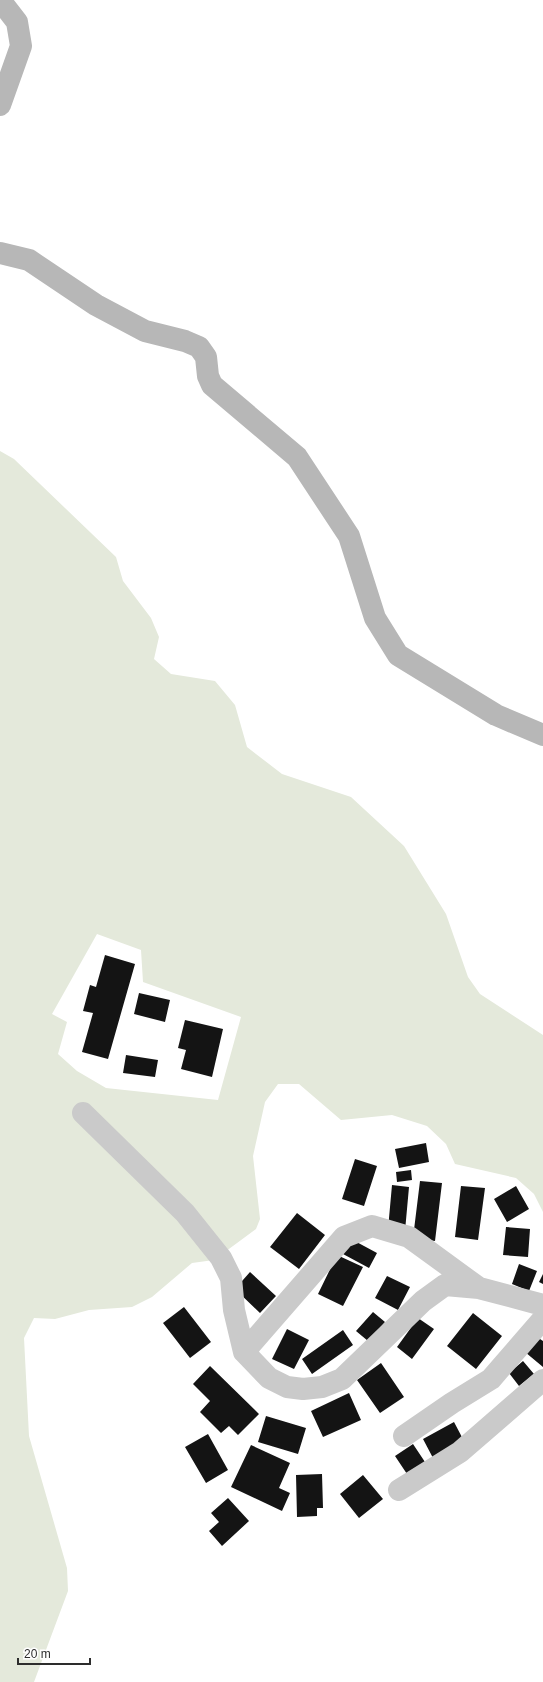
<svg xmlns="http://www.w3.org/2000/svg" width="543" height="1682" font-family="Helvetica,sans-serif">
	<rect width="100%" height="100%" fill="#fff"/>
	<path fill="#e4e9db" fill-rule="evenodd" d="M0,451L14,459L116,557L123,581L151,618L159,637L154,659L171,674L215,681L235,705L247,747L282,774L351,797L404,846L446,914L468,977L480,994L543,1035V1212L534,1194L516,1178L455,1164L446,1144L427,1126L392,1115L341,1120L299,1084H278L265,1102L253,1156L260,1219L256,1229L214,1260L192,1263L152,1297L132,1307L89,1310L55,1319L34,1318L24,1338L29,1436L67,1568L68,1591L34,1682H0ZM97,934L141,950L143,982L241,1017L218,1100L106,1088L77,1071L58,1054L67,1022L52,1014Z"/>
	<path fill="#141414" d="M105,955L135,964L108,1059L82,1052L93,1013L83,1011L90,985L96,987Z
		M139,993L170,1000L165,1022L134,1014Z
		M185,1020L223,1029L212,1077L181,1069L186,1050L178,1048Z
		M126,1055L158,1060L155,1077L123,1073Z
		M426,1143L429,1162L399,1168L395,1149Z
		M355,1159L377,1166L364,1206L342,1199Z
		M411,1170L412,1180L397,1182L396,1172Z
		M420,1181L442,1183L435,1241L413,1238Z
		M392,1185L409,1187L405,1231L388,1229Z
		M461,1186L485,1188L478,1240L455,1237Z
		M516,1186L529,1209L507,1222L494,1199Z
		M297,1213L325,1235L299,1269L270,1247Z
		M506,1227L530,1229L528,1257L503,1255Z
		M351,1239L377,1253L369,1268L343,1254Z
		M337,1255L363,1267L343,1306L318,1294Z
		M519,1264L537,1271L529,1291L512,1284Z
		M250,1272L276,1296L260,1313L235,1289Z
		M543,1274V1284L539,1282Z
		M387,1276L410,1287L398,1310L375,1298Z
		M184,1307L211,1342L190,1358L163,1323Z
		M373,1312L385,1322L368,1341L356,1331Z
		M473,1313L502,1336L476,1369L447,1346Z
		M418,1318L434,1329L412,1359L397,1347Z
		M287,1329L309,1340L294,1369L272,1359Z
		M343,1330L353,1345L312,1374L302,1359Z
		M537,1337L543,1341V1367L525,1352Z
		M523,1361L534,1374L519,1386L509,1373Z
		M381,1363L404,1397L380,1413L357,1380Z
		M210,1366L259,1414L238,1435L229,1426L221,1433L200,1412L210,1401L193,1384Z
		M349,1393L361,1420L323,1437L311,1411Z
		M266,1416L306,1428L298,1454L258,1442Z
		M454,1422L464,1441L433,1458L423,1439Z
		M208,1434L228,1470L206,1483L185,1447Z
		M413,1444L425,1462L407,1474L395,1456Z
		M251,1445L290,1463L279,1488L290,1493L282,1511L231,1487Z
		M322,1474L323,1508H317V1516L297,1517L296,1475Z
		M363,1475L383,1499L359,1518L340,1494Z
		M228,1498L249,1521L222,1546L209,1531L219,1522L211,1513Z"/>
	<g fill="none" stroke-linecap="round" stroke-linejoin="round">
		<path stroke="#cacaca" stroke-width="22" d="M83,1113L185,1213L221,1258L231,1278L234,1310L244,1352L269,1378L287,1387L303,1389L322,1387L342,1379L423,1301L445,1285L479,1288L543,1305
			M244,1352L344,1237L372,1226L409,1237L479,1288
			M404,1436L452,1403L491,1379L543,1319
			M399,1490L460,1452L543,1380"/>
		<path stroke="#b7b7b7" stroke-width="22" d="M0,0L17,22L21,46L0,105
			M0,253L29,260L96,305L145,331L185,341L199,347L206,357L208,376L212,385L297,457L349,536L375,618L398,655L496,715L543,735"/>
	</g>
	<path d="M18 1658v6h72v-6" fill="none" stroke="#2d2d2d" stroke-width="2"/>
	<text x="24" y="1658" font-size="12" fill="#2d2d2d" stroke="#ffffff" stroke-width="3" paint-order="stroke">20 m</text>
</svg>
